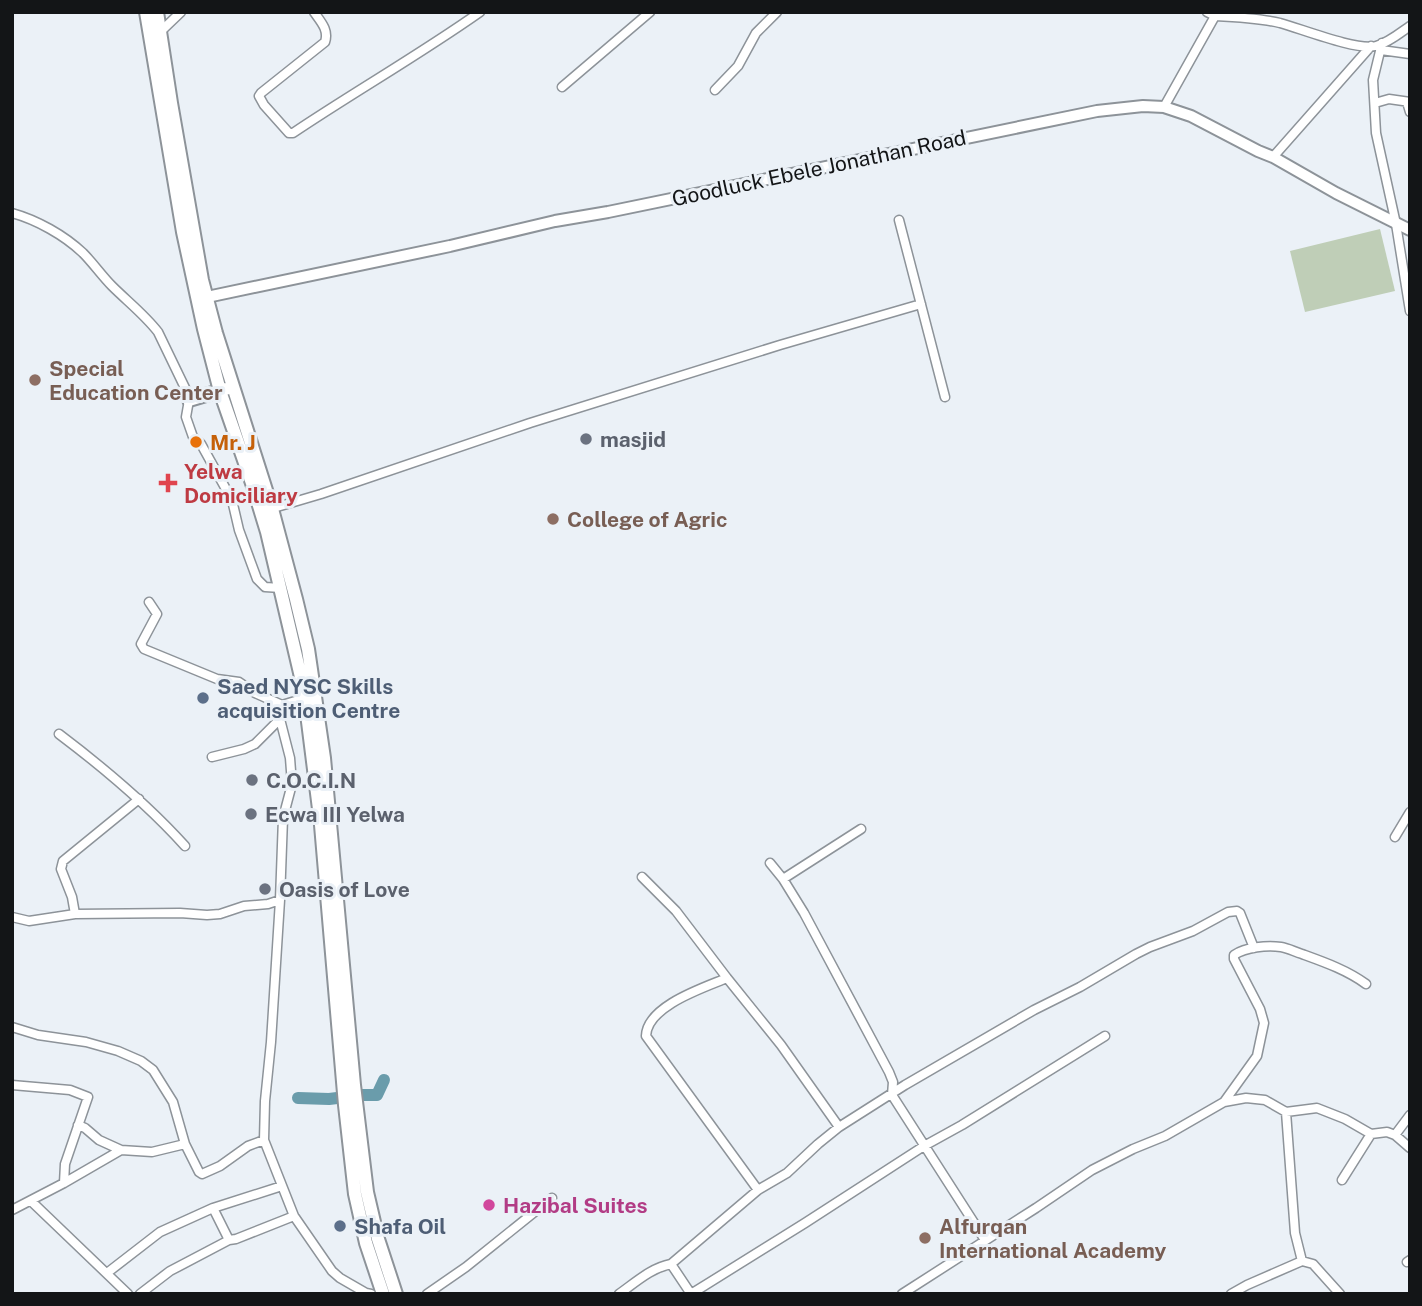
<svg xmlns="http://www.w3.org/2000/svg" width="1422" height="1306" font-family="'Public Sans',sans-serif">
	<rect width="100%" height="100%" fill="#ebf1f7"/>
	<path fill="#bfceb7" d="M1380,229L1395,291L1305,312L1290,251Z"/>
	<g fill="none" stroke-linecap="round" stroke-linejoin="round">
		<path stroke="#6a9cab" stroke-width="12" d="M298,1098L329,1099L362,1095H377L384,1080"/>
		<g stroke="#8d9399" stroke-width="11">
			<path id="minor" d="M314,12C321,22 329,30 325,42L261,93L259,96L264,105L289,133H293C354,92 419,55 480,12
				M1216,12L1215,16C1237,17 1259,18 1280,23C1302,29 1357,51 1376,46C1388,43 1400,33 1410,26
				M158,34L181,12
				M1382,43L1373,80L1376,133L1396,224L1410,311
				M1381,50L1410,54
				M562,87L650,12
				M715,90L738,66L756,33L777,12
				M1407,102L1410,112
				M1375,103L1389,99L1410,102
				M1164,107L1215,16L1207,12
				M1273,157L1371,46
				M12,213C37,220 64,235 83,253C93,263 102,276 112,286C127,301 145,315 158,332L186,390L189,400L186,417L193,437L201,444L232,500L239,530L257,579L265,587L281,588
				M899,220L945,397
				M270,509L321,494L530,423L780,345L921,304
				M149,602L157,614L141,644L144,649L217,679L239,682L255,693L282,705L305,698
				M59,734C104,768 147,804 185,846
				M212,757L244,749L255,744L280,719
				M139,799L63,861L61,869L72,897L75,914L180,913L207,915L220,914L244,906L268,904L280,900L283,818L292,784L290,758L280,719L282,705
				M1395,837L1410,812
				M770,863L783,879L804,913L889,1072L893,1082L892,1095L985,1240
				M642,877L676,911L727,978L781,1045L839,1127
				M783,879L861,829
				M280,900L271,1042L265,1101L264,1140L294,1216L332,1271L340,1278L366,1293L371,1294
				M12,917L29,921L75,914
				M727,978C703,988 647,1006 646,1036L758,1190
				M12,1027L38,1035L86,1042L118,1051L141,1061L153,1070L173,1102L185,1144L199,1172L202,1174L220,1166L248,1146L264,1140
				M12,1085L70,1090L88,1097L65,1164L64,1183
				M1224,1102L1246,1098L1265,1100L1286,1112L1317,1108L1345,1119L1371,1134L1387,1132L1395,1135L1410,1148
				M1286,1112L1295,1233L1302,1261
				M78,1125L85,1128L99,1140L121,1150
				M1395,1135L1410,1115
				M1342,1180L1371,1134
				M31,1201L128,1294
				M213,1208L229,1240
				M12,1210L64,1183L121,1150L152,1152L185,1144
				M1407,1262L1410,1260
				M671,1264L691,1294L805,1223L924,1146L962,1125L1105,1036
				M107,1273L160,1232L213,1208L282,1186
				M140,1294L170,1271L229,1240L236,1239L294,1216
				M427,1294L466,1267L552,1198
				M619,1294C636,1282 651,1268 671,1264L758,1190L787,1173L818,1144L839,1127L905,1085L1034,1010L1080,987L1136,954L1150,947L1193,931L1228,912L1237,911L1240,913L1254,948
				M902,1294L1036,1208L1092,1170L1133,1149L1165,1136L1224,1102L1257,1056L1264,1023L1260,1009L1234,959V955C1246,947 1267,945 1281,947C1288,948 1295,952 1302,954C1324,962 1347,970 1366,984
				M1231,1294L1247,1285L1302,1261L1313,1264L1340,1294"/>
		</g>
		<g stroke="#8d9399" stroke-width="14">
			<path id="secondary" d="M207,297L450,246L555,221L608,212L1097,111L1143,106L1164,107L1191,116L1258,151L1273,157L1336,193L1410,230"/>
		</g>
		<g stroke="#8d9399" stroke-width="16">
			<path id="primary" d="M146,12L183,232L204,329L220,391L253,486L267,532L304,690L321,825L345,1105L355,1194L366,1243L383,1294
				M157,12L171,103L202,280L216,333L272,509L296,599L308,649L324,758L354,1085L367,1192L378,1239L396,1294
				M189,400L226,389"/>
		</g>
		<use href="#minor" stroke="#fff" stroke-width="8"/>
		<use href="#secondary" stroke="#fff" stroke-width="10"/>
		<use href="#primary" stroke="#fff" stroke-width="12"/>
	</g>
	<g fill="#8d6e63" stroke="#ebf1f7" stroke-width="2.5">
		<circle cx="35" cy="380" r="7"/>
		<circle cx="553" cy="519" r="7"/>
		<circle cx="925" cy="1238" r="7"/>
	</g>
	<g fill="#6b7280" stroke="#ebf1f7" stroke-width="2.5">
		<circle cx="586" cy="439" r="7"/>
		<circle cx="252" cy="780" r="7"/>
		<circle cx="251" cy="814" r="7"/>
		<circle cx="265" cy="889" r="7"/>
	</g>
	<circle fill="#e8710a" stroke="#ebf1f7" stroke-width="2.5" cx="196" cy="442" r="7"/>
	<path fill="#e0444e" stroke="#ebf1f7" stroke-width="2.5" d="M164.5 472.5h7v7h7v7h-7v7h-7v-7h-7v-7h7z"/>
	<g fill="#5c6f8a" stroke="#ebf1f7" stroke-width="2.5">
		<circle cx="203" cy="698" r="7"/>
		<circle cx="340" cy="1226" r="7"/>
	</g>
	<circle fill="#d1479c" stroke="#ebf1f7" stroke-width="2.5" cx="489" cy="1205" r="7"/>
	<g text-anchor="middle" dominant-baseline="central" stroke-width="6" stroke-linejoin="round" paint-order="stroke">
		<g font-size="21" fill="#131517" stroke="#ebf1f7">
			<text transform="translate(819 168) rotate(-12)">Goodluck Ebele Jonathan Road</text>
		</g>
		<g font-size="21" font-weight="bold" fill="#785e54" stroke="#ebf1f7" text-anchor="start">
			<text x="49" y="368">Special<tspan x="49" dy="24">Education Center</tspan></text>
			<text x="567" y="519">College of Agric</text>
			<text x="939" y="1226">Alfurqan<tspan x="939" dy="24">International Academy</tspan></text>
		</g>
		<g font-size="21" font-weight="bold" fill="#5b616d" stroke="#ebf1f7" text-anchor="start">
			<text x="600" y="439">masjid</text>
			<text x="266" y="780">C.O.C.I.N</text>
			<text x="265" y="814">Ecwa III Yelwa</text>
			<text x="279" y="889">Oasis of Love</text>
		</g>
		<g font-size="21" font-weight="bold" fill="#c56008" stroke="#ebf1f7" text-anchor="start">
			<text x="210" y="442">Mr. J</text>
		</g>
		<g font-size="21" font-weight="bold" fill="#be3a42" stroke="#ebf1f7" text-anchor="start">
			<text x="184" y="471">Yelwa<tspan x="184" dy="24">Domiciliary</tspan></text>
		</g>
		<g font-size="21" font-weight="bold" fill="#4e5e75" stroke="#ebf1f7" text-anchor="start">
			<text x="217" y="686">Saed NYSC Skills<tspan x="217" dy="24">acquisition Centre</tspan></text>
			<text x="354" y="1226">Shafa Oil</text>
		</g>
		<g font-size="21" font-weight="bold" fill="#b23c85" stroke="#ebf1f7" text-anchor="start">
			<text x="503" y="1205">Hazibal Suites</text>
		</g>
	</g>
	<rect width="1422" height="1306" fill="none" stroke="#131517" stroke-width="28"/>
</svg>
